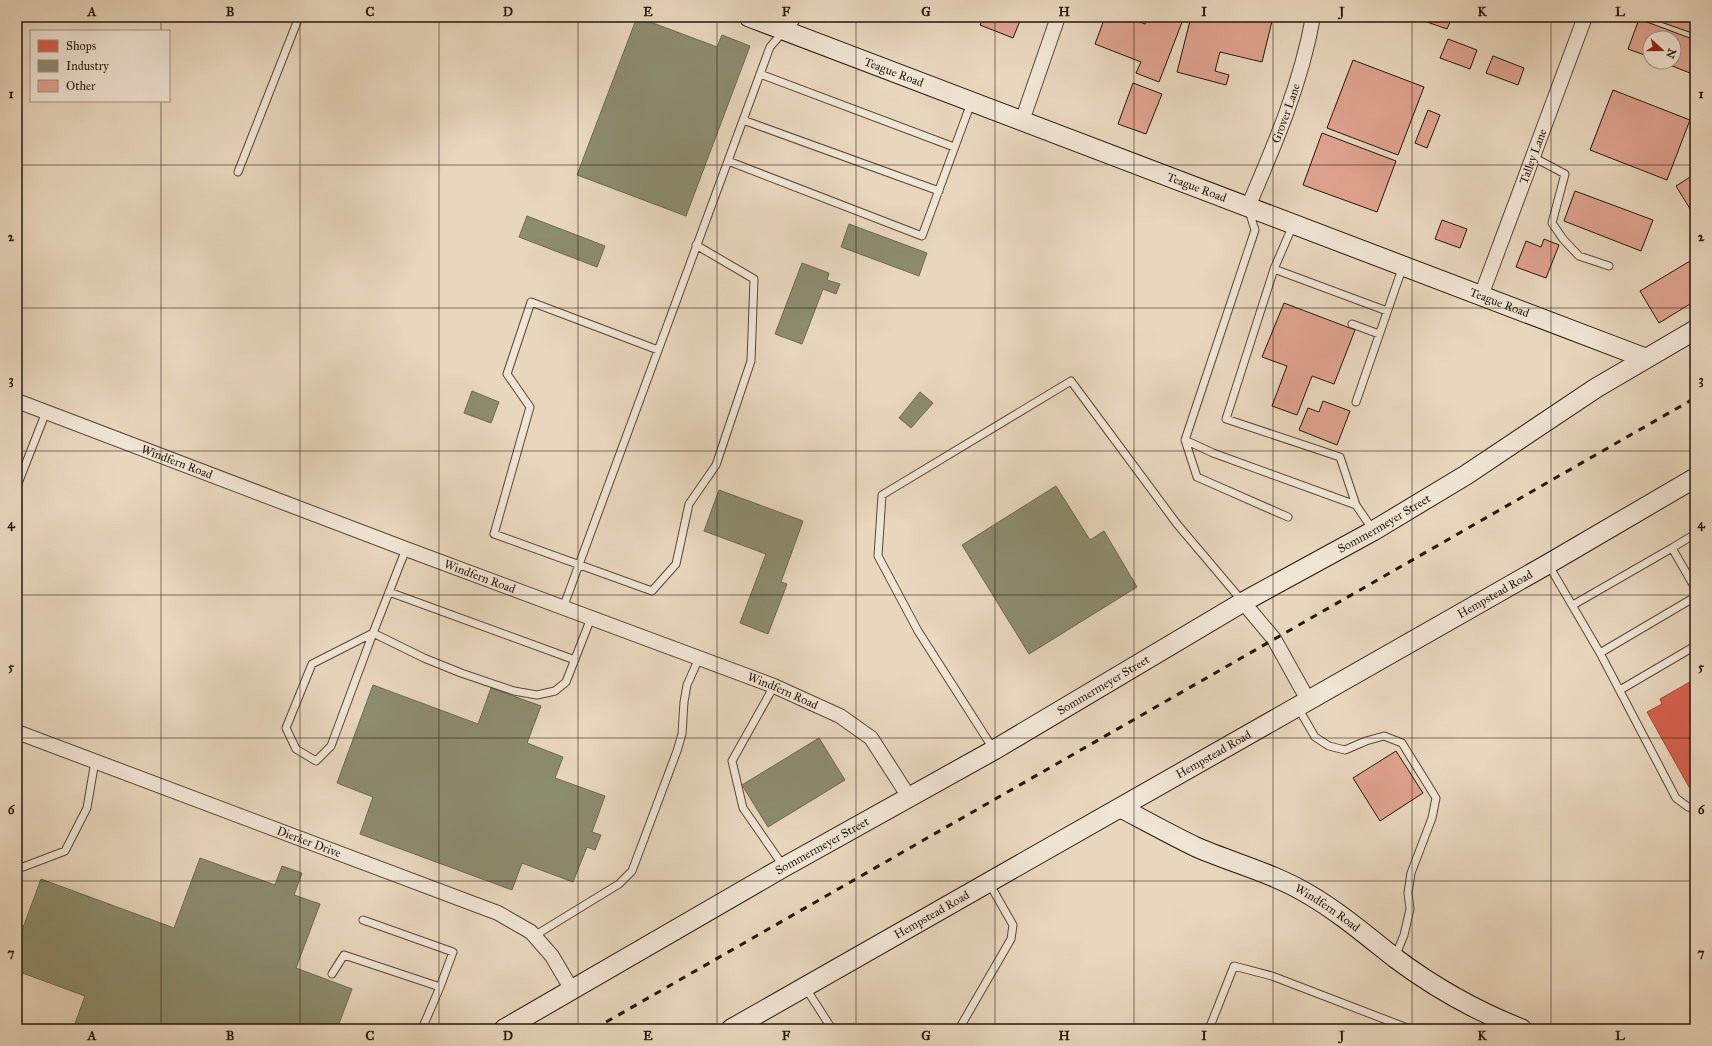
<svg xmlns="http://www.w3.org/2000/svg" width="1712" height="1046" font-family="'IM FELL Great Primer',serif">
	<rect width="100%" height="100%" fill="#e8d6bd"/>
	<filter id="stains"><feTurbulence type="fractalNoise" baseFrequency=".005" numOctaves="4"/><feColorMatrix values="0 0 0 0 .2 0 0 0 0 .09 0 0 0 0 .02 0 0 0 .5 -.17"/></filter>
	<radialGradient id="worn" r=".72"><stop offset=".6" stop-color="#630" stop-opacity="0"/><stop offset="1" stop-color="#630" stop-opacity=".3"/></radialGradient>
	<path fill="#d6604d" stroke="#a14a39" d="M1695,679V787L1693,784L1689,787L1647,712L1662,704L1660,699Z"/>
	<path fill="#8c8c6e" stroke="#6d6950" d="M637,17L717,47L722,35L750,46L686,216L577,175Z
		M527,216L605,246L597,267L519,237Z
		M849,224L927,253L919,276L841,247Z
		M802,263L829,273L827,280L840,284L836,294L823,289L802,344L775,334Z
		M472,391L499,402L491,423L464,413Z
		M920,392L933,403L911,428L899,418Z
		M1056,486L1090,540L1104,531L1137,587L1029,654L962,545Z
		M719,490L803,521L781,582L787,584L768,634L740,623L766,554L704,531Z
		M373,685L478,724L491,688L541,706L527,743L563,757L555,778L605,796L592,832L601,835L595,850L587,847L573,882L522,863L512,890L360,834L373,797L337,783Z
		M819,738L845,780L768,827L742,785Z
		M200,858L275,885L282,866L302,873L294,895L320,904L296,968L352,989L337,1029H73L85,996L17,971V944L41,879L174,928Z"/>
	<path fill="#dfa28f" stroke="#251709" d="M984,17H1010L1020,21L1013,38L980,25Z
		M1105,17H1127L1145,24L1148,17H1184L1159,82L1136,73L1141,62L1095,44Z
		M1191,17H1273L1262,62L1220,52L1215,71L1229,75L1226,85L1177,72Z
		M1428,17H1452L1447,29L1427,22Z
		M1659,17H1695V34L1658,21Z
		M1639,19L1695,40V75L1662,62H1674V38H1650V57L1628,49Z
		M1448,39L1477,50L1470,69L1440,58Z
		M1493,56L1524,68L1518,85L1486,73Z
		M1353,60L1424,87L1398,155L1327,128Z
		M1133,83L1162,94L1146,134L1118,124Z
		M1613,90L1690,120L1667,180L1590,150Z
		M1428,110L1440,115L1427,148L1415,143Z
		M1322,133L1396,161L1377,212L1303,185Z
		M1695,174V217L1676,186Z
		M1575,191L1653,220L1641,251L1564,221Z
		M1442,220L1467,229L1460,248L1435,239Z
		M1544,239L1559,245L1546,278L1516,267L1526,241L1541,247Z
		M1695,258V301L1659,323L1640,291Z
		M1284,303L1355,330L1334,384L1312,376L1297,415L1272,406L1287,366L1262,357Z
		M1323,401L1350,411L1337,445L1299,430L1308,408L1319,412Z
		M1396,751L1423,793L1380,821L1353,778Z"/>
	<g fill="none" stroke-linecap="round" stroke-linejoin="round">
		<g stroke="#564736" stroke-width="9">
			<path id="lane" d="M760,74L954,147
				M743,120L939,191
				M1533,157L1565,174L1552,223L1563,239L1579,256L1609,266
				M728,161L922,236L971,103
				M238,172L299,17
				M1249,211L1255,230L1185,440L1197,477L1288,517
				M1293,225L1274,269L1226,419L1340,457L1356,505L1373,530
				M1274,269L1387,311
				M1352,324L1379,334
				M658,350L531,302L507,374L530,407L494,534L652,591L676,564L689,504L716,465L751,361L754,279L696,245
				M1356,402L1403,266
				M1185,440L1213,453L1356,505
				M17,486L46,412
				M1672,548L1695,534
				M406,549L373,633L424,658L461,673L514,691L537,695L555,691L566,682L591,618
				M1548,564L1600,653L1676,798L1688,807L1695,808
				M389,592L575,660
				M1573,605L1672,548L1695,588
				M563,608L770,47L783,32
				M373,633L331,746L316,761L296,749L286,728L312,664Z
				M1600,653L1695,597
				M774,686L732,761L743,808L784,867
				M1620,690L1695,646
				M1297,706L1315,737L1329,746L1345,750L1366,741L1384,736L1402,743L1436,798L1432,818L1411,873L1408,893L1410,909L1404,935L1395,957
				M994,750L918,631L878,556L882,495L1071,381L1177,524L1243,602
				M23,867L65,851L87,808L95,761
				M363,920L453,952L440,987L422,1029
				M534,936L619,884L632,871L677,751L682,734L684,702L687,685L699,658
				M332,974L344,955L440,987
				M805,987L832,1029
				M389,1029H392
				M959,1029L1011,939L1013,925L989,883
				M1209,1029L1234,966L1272,976L1410,1029"/>
		</g>
		<g stroke="#564736" stroke-width="16">
			<g id="street">
				<path d="M784,30L794,17"/>
				<path d="M1022,121L1058,17"/>
				<path id="s1" d="M1248,207C1275,144 1301,84 1313,17"/>
				<path id="s2" d="M1481,296L1585,17"/>
				<path id="s3" d="M17,401L406,549L774,686L840,716L871,738L909,797"/>
				<path d="M1243,602L1274,639L1308,700"/>
				<path id="s4" d="M17,732L498,913L531,932L552,956L572,990"/>
			</g>
		</g>
		<g stroke="#251709" stroke-width="21">
			<g id="secondary">
				<path id="s5" d="M749,17L1645,358"/>
				<path id="s6" d="M1121,808C1146,821 1171,835 1196,847C1233,863 1273,873 1308,894C1339,912 1367,936 1395,958C1435,988 1476,1011 1522,1029"/>
				<path id="s7" d="M504,1029L784,867L994,750L1243,602L1373,531L1466,475L1596,388L1695,330"/>
				<path id="s8" d="M731,1029L1548,564L1695,478"/>
			</g>
		</g>
		<use href="#lane" stroke="#f0e4d4" stroke-width="7"/>
		<use href="#street" stroke="#f0e4d4" stroke-width="14"/>
		<use href="#secondary" stroke="#f0e4d4" stroke-width="19"/>
		<path stroke="#251709" stroke-width="3" stroke-dasharray="7 7" stroke-linecap="butt" d="M594,1029L1695,398"/>
	</g>
	<path fill="none" stroke="#251709" stroke-width="1" stroke-opacity="0.55" d="M161,17V31M300,17V1029M439,17V1029M578,17V1029M717,17V1029M856,17V1029M995,17V1029M1134,17V1029M1273,17V1029M1412,17V1029M1551,17V1029M161,101V1029M17,165H1695M17,308H1695M17,451H1695M17,595H1695M17,738H1695M17,881H1695"/>
	<g text-anchor="middle" dominant-baseline="central" stroke-width="4" stroke-linejoin="round" paint-order="stroke">
		<g font-size="12" fill="#251709" stroke="#f0e4d4">
			<text stroke="none"><textPath href="#s5" startOffset="155">Teague Road</textPath></text>
			<text stroke="none"><textPath href="#s1" startOffset="101">Grover Lane</textPath></text>
			<text stroke="none"><textPath href="#s2" startOffset="149">Talley Lane</textPath></text>
			<text stroke="none"><textPath href="#s5" startOffset="479">Teague Road</textPath></text>
			<text stroke="none"><textPath href="#s5" startOffset="803">Teague Road</textPath></text>
			<text stroke="none"><textPath href="#s3" startOffset="171">Windfern Road</textPath></text>
			<text stroke="none"><textPath href="#s7" startOffset="1015">Sommermeyer Street</textPath></text>
			<text stroke="none"><textPath href="#s3" startOffset="495">Windfern Road</textPath></text>
			<text stroke="none"><textPath href="#s8" startOffset="879">Hempstead Road</textPath></text>
			<text stroke="none"><textPath href="#s7" startOffset="691">Sommermeyer Street</textPath></text>
			<text stroke="none"><textPath href="#s3" startOffset="819">Windfern Road</textPath></text>
			<text stroke="none"><textPath href="#s8" startOffset="555">Hempstead Road</textPath></text>
			<text stroke="none"><textPath href="#s4" startOffset="312">Dierker Drive</textPath></text>
			<text stroke="none"><textPath href="#s7" startOffset="367">Sommermeyer Street</textPath></text>
			<text stroke="none"><textPath href="#s6" startOffset="230">Windfern Road</textPath></text>
			<text stroke="none"><textPath href="#s8" startOffset="231">Hempstead Road</textPath></text>
		</g>
	</g>
	<rect width="1712" height="1046" fill="none" stroke="#e8d6bd" stroke-width="44"/>
	<rect x="30" y="30" width="140" height="72" fill="#f0e4d4" stroke="#9f9283"/>
	<rect x="38" y="40" width="20" height="12" fill="#d6604d" stroke="#9f9283"/>
	<text x="66" y="50" font-size="12" fill="#251709">Shops</text>
	<rect x="38" y="60" width="20" height="12" fill="#8c8c6e" stroke="#9f9283"/>
	<text x="66" y="70" font-size="12" fill="#251709">Industry</text>
	<rect x="38" y="80" width="20" height="12" fill="#dfa28f" stroke="#9f9283"/>
	<text x="66" y="90" font-size="12" fill="#251709">Other</text>
	<g transform="translate(1662 50) rotate(111)"><circle r="19" fill="#f0e4d4" stroke="#9f9283"/>
	<path d="M0-3L7 15L0 10L-7 15Z" fill="#8f2418"/>
	<text y="-6" font-size="11" font-weight="bold" text-anchor="middle" fill="#251709">N</text>
	</g>
	<rect x="22" y="22" width="1668" height="1002" fill="none" stroke="#251709" stroke-width="1.5"/>
	<g font-size="13" text-anchor="middle" font-weight="bold" fill="#251709">
		<text x="92" y="16">A</text>
		<text x="230" y="16">B</text>
		<text x="370" y="16">C</text>
		<text x="508" y="16">D</text>
		<text x="648" y="16">E</text>
		<text x="786" y="16">F</text>
		<text x="926" y="16">G</text>
		<text x="1064" y="16">H</text>
		<text x="1204" y="16">I</text>
		<text x="1342" y="16">J</text>
		<text x="1482" y="16">K</text>
		<text x="1620" y="16">L</text>
		<text x="11" y="98">1</text>
		<text x="1701" y="98">1</text>
		<text x="11" y="241">2</text>
		<text x="1701" y="241">2</text>
		<text x="11" y="384">3</text>
		<text x="1701" y="384">3</text>
		<text x="11" y="528">4</text>
		<text x="1701" y="528">4</text>
		<text x="11" y="671">5</text>
		<text x="1701" y="671">5</text>
		<text x="11" y="814">6</text>
		<text x="1701" y="814">6</text>
		<text x="11" y="957">7</text>
		<text x="1701" y="957">7</text>
		<text x="92" y="1040">A</text>
		<text x="230" y="1040">B</text>
		<text x="370" y="1040">C</text>
		<text x="508" y="1040">D</text>
		<text x="648" y="1040">E</text>
		<text x="786" y="1040">F</text>
		<text x="926" y="1040">G</text>
		<text x="1064" y="1040">H</text>
		<text x="1204" y="1040">I</text>
		<text x="1342" y="1040">J</text>
		<text x="1482" y="1040">K</text>
		<text x="1620" y="1040">L</text>
	</g>
	<rect width="100%" height="100%" filter="url(#stains)"/>
	<rect width="100%" height="100%" fill="url(#worn)"/>
</svg>
